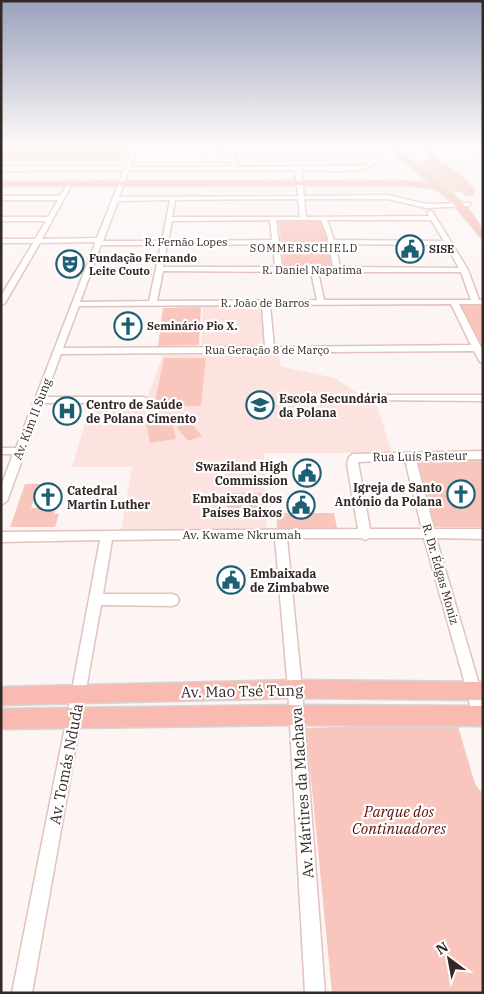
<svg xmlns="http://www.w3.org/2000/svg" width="484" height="994" font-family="'IBM Plex Serif',serif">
	<rect width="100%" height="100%" fill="#fcf5f4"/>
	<path fill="#fde3df" d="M203,304H261L264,346L201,349Z
		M279,354L280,366L335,378L377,406L392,453H264L267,529L121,530L132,467H72L91,403H145L163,355Z"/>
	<path fill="#f9c6be" d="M1,145H132L124,161H1Z
		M426,165L440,167L467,188V193L449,191L421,168Z
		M278,218H322L335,268H284Z
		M460,305H483V348Z
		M201,307L199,345L158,346L163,308Z
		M164,358H206L201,406H154Z
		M170,413L176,439L150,443L145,417Z
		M190,422L202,436L188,441L176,427Z
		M483,458V527H434L415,459Z
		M25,484H43L37,489L31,508H55L54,514H59L55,527H10Z
		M227,493H262V508H227Z
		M276,513H334L337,528H277Z
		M457,723L475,784L483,794V993H332L306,728Z"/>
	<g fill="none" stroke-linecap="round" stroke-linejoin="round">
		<g stroke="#e2c2bd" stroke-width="3">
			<path id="minor" d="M134,145H138L130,167H232L231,162L207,161V149L209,148H234L237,167L356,166L367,165L372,161L365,153H246L239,152V145H243V150L246,151H362L358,145C366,145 375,155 377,162C362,175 321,170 301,170L304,196L388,195L426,204L470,203V205L468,206L426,208L388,199H304L306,217L429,216L427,212L432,211L468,270L479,300H483V304H459L483,351V363L480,362L474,351L61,354L45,397H144L149,400L144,403H43L7,501L1,505V486L13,454H1V448H16L95,244L94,242L40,243L5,303L1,305V296L33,243H1V239H35L46,221H1V217H48L58,200H1V196H60L69,182H73L42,239L97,238L124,170L1,171V167H125ZM211,150H230L231,158H212ZM129,170H295L298,196L119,197ZM298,199L300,217H172L175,200ZM170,200L162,241H103L118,201ZM270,220L272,240L168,241L172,221ZM276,220H321L327,235L333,267H282ZM327,220H431L444,241L334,240ZM273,244L275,267H163L167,245ZM335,244L446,245L459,268L340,267ZM101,245H161L149,301L80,302ZM163,271L311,272L317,300L157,301ZM318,272H461L471,300H324ZM451,304L471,345L274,347L270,305ZM262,305L265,347L63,348L79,306Z
				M459,145H465L483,154V157Z
				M373,395H483V401L370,400L368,398Z
				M483,451V459L416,460L434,529H483V539L436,538L481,691L483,721L478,723L473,721L467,691L424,538H369L365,540L361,538H287L302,689L325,993H305L288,689L275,538L112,540L103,594H172L177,596L179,600L177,604L172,606L101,605L32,993H12L67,717L100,540L1,542V532L358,529L347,464L349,457L353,454ZM405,460L422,529H370L358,462Z"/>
		</g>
		<g stroke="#d6d4d4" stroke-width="3">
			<path id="major" d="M386,145H393L417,165L432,159L421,145H428L439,160L435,163C450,166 465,178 474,191L471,195H465V189C454,179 438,160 421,168C439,183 483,214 483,239L451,201L437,189L405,185L1,186V182L405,181L431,184Z
				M295,680L483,682V700L295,698L1,705V687Z
				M296,705L483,706V726L296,725L1,729V709Z"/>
		</g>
		<use href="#minor" fill="#fff" fill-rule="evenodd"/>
		<use href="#major" fill="#f9bab2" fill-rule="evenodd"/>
	</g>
	<linearGradient id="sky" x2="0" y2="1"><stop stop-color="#9aa1bc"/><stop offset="0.51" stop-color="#fefafa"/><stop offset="1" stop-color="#fefafa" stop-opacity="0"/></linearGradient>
	<rect width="484" height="284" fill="url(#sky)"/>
	<defs>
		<g id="civic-ring" transform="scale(1.4375)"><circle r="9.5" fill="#fff" stroke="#1d5f73" stroke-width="1.5"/><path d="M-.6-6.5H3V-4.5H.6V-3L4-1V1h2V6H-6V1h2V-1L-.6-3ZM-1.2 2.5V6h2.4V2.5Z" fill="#1d5f73"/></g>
		<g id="theatre-ring" transform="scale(1.4375)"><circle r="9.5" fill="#fff" stroke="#1d5f73" stroke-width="1.5"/><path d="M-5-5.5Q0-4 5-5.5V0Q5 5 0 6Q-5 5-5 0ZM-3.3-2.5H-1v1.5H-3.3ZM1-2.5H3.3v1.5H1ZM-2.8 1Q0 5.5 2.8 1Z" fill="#1d5f73"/></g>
		<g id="church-ring" transform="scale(1.4375)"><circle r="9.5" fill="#fff" stroke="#1d5f73" stroke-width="1.5"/><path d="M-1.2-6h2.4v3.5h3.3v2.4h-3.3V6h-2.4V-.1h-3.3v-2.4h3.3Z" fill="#1d5f73"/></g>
		<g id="school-ring" transform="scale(1.4375)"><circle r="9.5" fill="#fff" stroke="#1d5f73" stroke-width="1.5"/><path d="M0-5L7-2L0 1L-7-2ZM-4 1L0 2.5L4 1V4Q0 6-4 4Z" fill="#1d5f73"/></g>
		<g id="hospital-ring" transform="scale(1.4375)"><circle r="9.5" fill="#fff" stroke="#1d5f73" stroke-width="1.5"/><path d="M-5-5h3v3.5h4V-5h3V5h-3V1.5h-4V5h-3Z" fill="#1d5f73"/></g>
	</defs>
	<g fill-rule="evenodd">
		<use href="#civic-ring" x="410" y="249"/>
		<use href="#theatre-ring" x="70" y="264"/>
		<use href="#church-ring" x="128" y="326"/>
		<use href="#school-ring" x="260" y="405"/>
		<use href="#hospital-ring" x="67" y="411"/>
		<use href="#civic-ring" x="307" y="473"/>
		<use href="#church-ring" x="461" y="494"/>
		<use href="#church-ring" x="48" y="497"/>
		<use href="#civic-ring" x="301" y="505"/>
		<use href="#civic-ring" x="231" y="580"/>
	</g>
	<g text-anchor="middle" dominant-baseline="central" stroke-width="4.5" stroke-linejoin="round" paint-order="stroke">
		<g font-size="11" fill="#342826" stroke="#fff">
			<text x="186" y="242">R. Fernão Lopes</text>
			<text x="312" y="270">R. Daniel Napatima</text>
			<text x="265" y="303">R. João de Barros</text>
			<text x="267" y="350">Rua Geração 8 de Março</text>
		</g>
		<g font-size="11" letter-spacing="1" fill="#342826" stroke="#fff">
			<text x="304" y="248">SOMMERSCHIELD</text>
		</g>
		<g font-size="11" font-weight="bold" fill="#342826" stroke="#fff" text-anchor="start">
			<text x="429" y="249">SISE</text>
			<text x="89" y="258">Fundação Fernando<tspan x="89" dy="13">Leite Couto</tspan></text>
			<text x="147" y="326">Seminário Pio X.</text>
		</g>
		<g font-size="12" font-weight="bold" fill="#342826" stroke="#fff" text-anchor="start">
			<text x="279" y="398">Escola Secundária<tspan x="279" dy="14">da Polana</tspan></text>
			<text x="86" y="404">Centro de Saúde<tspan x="86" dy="14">de Polana Cimento</tspan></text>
			<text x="288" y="466" text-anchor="end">Swaziland High<tspan x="288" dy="14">Commission</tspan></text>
			<text x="442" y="487" text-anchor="end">Igreja de Santo<tspan x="442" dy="14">António da Polana</tspan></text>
			<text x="67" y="490">Catedral<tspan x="67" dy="14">Martin Luther</tspan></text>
			<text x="282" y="498" text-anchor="end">Embaixada dos<tspan x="282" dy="14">Países Baixos</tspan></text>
			<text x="250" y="573">Embaixada<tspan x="250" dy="14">de Zimbabwe</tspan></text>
		</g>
		<g font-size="12" fill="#342826" stroke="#fff">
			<text transform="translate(32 419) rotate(-69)">Av. Kim II Sung</text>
			<text transform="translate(420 456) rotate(-1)">Rua Luís Pasteur</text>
			<text x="242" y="534">Av. Kwame Nkrumah</text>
			<text transform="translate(441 574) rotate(74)">R. Dr. Édgas Moniz</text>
		</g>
		<g font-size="15" fill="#342826" stroke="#fff">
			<text transform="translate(242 691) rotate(-1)">Av. Mao Tsé Tung</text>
			<text transform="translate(66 764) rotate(-79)">Av. Tomás Nduda</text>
			<text transform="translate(302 793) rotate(-94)">Av. Mártires da Machava</text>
		</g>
		<g font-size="15" font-style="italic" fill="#5c0e0a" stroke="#fff">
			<text x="399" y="811">Parque dos<tspan x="399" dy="17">Continuadores</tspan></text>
		</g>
	</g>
	<rect width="484" height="994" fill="none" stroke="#342826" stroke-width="5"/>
	<g transform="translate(449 959) rotate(328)" stroke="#ffffff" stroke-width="4" paint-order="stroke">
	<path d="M0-4L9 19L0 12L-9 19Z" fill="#342826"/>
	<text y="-8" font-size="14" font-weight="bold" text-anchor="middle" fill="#342826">N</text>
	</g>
</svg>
